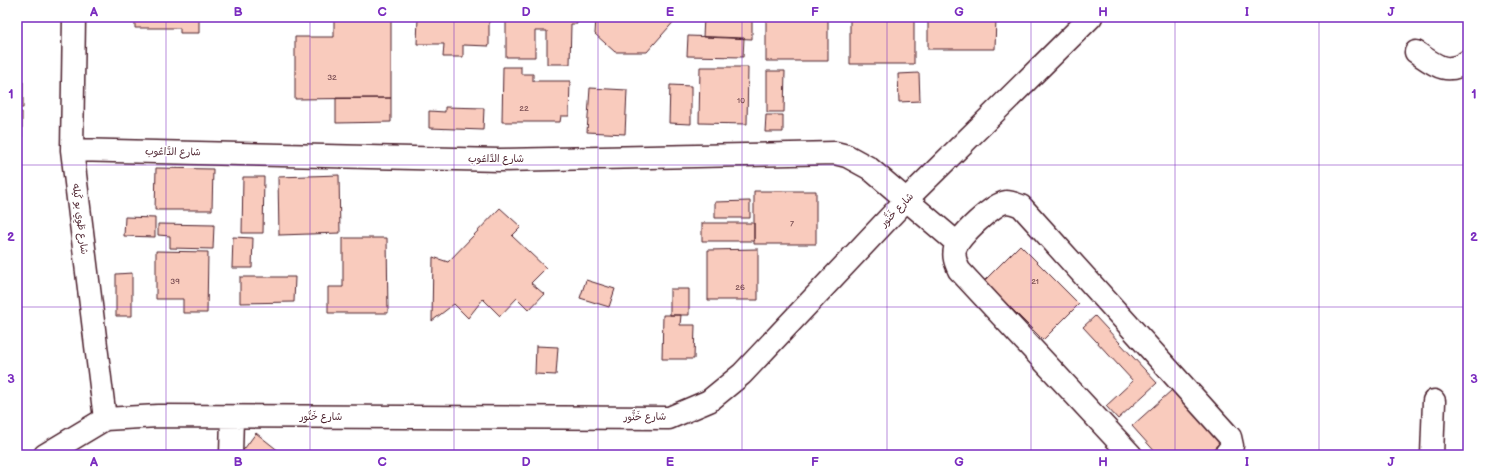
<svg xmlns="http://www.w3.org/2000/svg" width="1485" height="472" font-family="'Balsamiq Sans','Playpen Sans Arabic',sans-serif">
	<rect width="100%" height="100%" fill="#fff"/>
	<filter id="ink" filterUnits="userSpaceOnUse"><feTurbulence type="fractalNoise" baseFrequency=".025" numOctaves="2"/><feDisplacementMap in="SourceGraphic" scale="8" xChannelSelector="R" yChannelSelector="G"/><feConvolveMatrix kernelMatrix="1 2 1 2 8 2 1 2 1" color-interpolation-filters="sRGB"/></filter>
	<g filter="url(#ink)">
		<path fill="#f9cbbd" stroke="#4a1f2b" d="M135,17H199V33H180V28H135Z
			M334,17H391V98L295,99V37H334Z
			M418,17H489V46L463,45V57H443L444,44H417Z
			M506,17H577V24H571L570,64H547V31H535V57H506Z
			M596,17H676V19L647,52H615L595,34Z
			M704,17H752V39L703,37Z
			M766,17H828V61H766Z
			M850,17H914V64H850Z
			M928,17H996L995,49H928Z
			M688,36L744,38L743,57L687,56Z
			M503,67H521V74H533V81H570L569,116H561L560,122H502Z
			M700,67H748L747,124L699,123Z
			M767,71H785L784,112H767Z
			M919,73L920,101L899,102L898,74Z
			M17,82H23V108H17Z
			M670,85L691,86V124L669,123Z
			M590,88L627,90L625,134L587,132Z
			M336,98H391V122L336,123Z
			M445,107L484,108L483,130L429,128V111L445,112Z
			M17,112H22V146H17Z
			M766,115H783V132H765Z
			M156,168L213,169L212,210H155Z
			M339,175L340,233L279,235L278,177Z
			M243,177H264L263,233H242Z
			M754,191H816V244H754Z
			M750,201V218H715V202Z
			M500,208L521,227L512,236L546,268L531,283L544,294L529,310L517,298L500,316L483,299L468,318L454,304L432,321L433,257L448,262Z
			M125,217L155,218V237L124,236Z
			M702,223H754V241H702Z
			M158,224L214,225L213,249L170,248V236L158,235Z
			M233,237L253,238L252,268H232Z
			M343,238H387L388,313H328V287H343Z
			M1020,245L1079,304L1043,340L984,281Z
			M758,249V300H708V250Z
			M156,251L208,252L207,313H183V299H156Z
			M132,273V316H116V274Z
			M240,277H295L294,302L240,303Z
			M586,280L615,289L609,307L580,298Z
			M670,289H689V315H670Z
			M663,315H681L680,325H695L694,359H662Z
			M1095,316L1157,383L1118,419L1106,406L1133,381L1083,327Z
			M536,346L558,347L556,375L535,374Z
			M1172,390L1220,443L1206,455H1158L1132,426Z
			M256,433L280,452L278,455H246L242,452Z"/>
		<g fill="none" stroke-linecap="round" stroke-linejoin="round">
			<g stroke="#4a1f2b" stroke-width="25">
				<path id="minor" d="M74,17L72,150L105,419
					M1416,52C1435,65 1447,76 1468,61
					M72,150L500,160L835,153L847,156L869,168L957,243
					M45,455L105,419L158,416L669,418L709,401L742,374L906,200L1091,17
					M231,455L232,417
					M1131,455L959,270C956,263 953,257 955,249C958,237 993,204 1006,202C1011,202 1016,204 1021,206L1227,434L1230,437L1232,446L1225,455
					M1432,455L1434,401"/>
			</g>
			<use href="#minor" stroke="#fff" stroke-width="22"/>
		</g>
	</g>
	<path fill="none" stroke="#7b2cbf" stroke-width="1" stroke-opacity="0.55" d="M166,17V455M310,17V455M454,17V455M598,17V455M742,17V455M887,17V455M1031,17V455M1175,17V455M1319,17V455M17,165H1468M17,307H1468"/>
	<g text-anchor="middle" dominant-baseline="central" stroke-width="3" stroke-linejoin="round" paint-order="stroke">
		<g font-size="8" fill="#764a50">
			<text x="332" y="77">32</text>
			<text x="741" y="100">10</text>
			<text x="524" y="108">22</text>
			<text x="792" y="223">7</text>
			<text x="175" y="281">39</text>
			<text x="1035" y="281">21</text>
			<text x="740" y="287">26</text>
		</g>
		<g font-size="10" fill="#4a1f2b" stroke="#fff">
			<text transform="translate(173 152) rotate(1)">شارع الدَّاعُوب</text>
			<text x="496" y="159">شارع الدَّاعُوب</text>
			<text transform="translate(897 210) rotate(-46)">شارع خَنُّور</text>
			<text transform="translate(80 219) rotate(83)">شارع طَوِي بو كَيله</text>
			<text x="321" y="417">شارع خَنُّور</text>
			<text transform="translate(645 417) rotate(-1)">شارع خَنُّور</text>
		</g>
	</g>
	<rect width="1485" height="472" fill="none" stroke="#fff" stroke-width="44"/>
	<rect x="22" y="22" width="1441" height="428" fill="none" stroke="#7b2cbf" stroke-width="1.5"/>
	<g font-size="13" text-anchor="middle" font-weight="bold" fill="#7b2cbf">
		<text x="94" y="16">A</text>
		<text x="238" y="16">B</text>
		<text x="382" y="16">C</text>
		<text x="526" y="16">D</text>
		<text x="670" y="16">E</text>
		<text x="815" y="16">F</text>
		<text x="959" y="16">G</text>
		<text x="1103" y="16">H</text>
		<text x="1247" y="16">I</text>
		<text x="1391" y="16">J</text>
		<text x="11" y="98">1</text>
		<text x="1474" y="98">1</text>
		<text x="11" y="241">2</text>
		<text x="1474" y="241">2</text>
		<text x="11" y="383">3</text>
		<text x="1474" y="383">3</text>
		<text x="94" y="466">A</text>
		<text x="238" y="466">B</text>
		<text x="382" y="466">C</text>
		<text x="526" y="466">D</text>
		<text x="670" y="466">E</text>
		<text x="815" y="466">F</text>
		<text x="959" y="466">G</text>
		<text x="1103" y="466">H</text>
		<text x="1247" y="466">I</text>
		<text x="1391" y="466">J</text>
	</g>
</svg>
